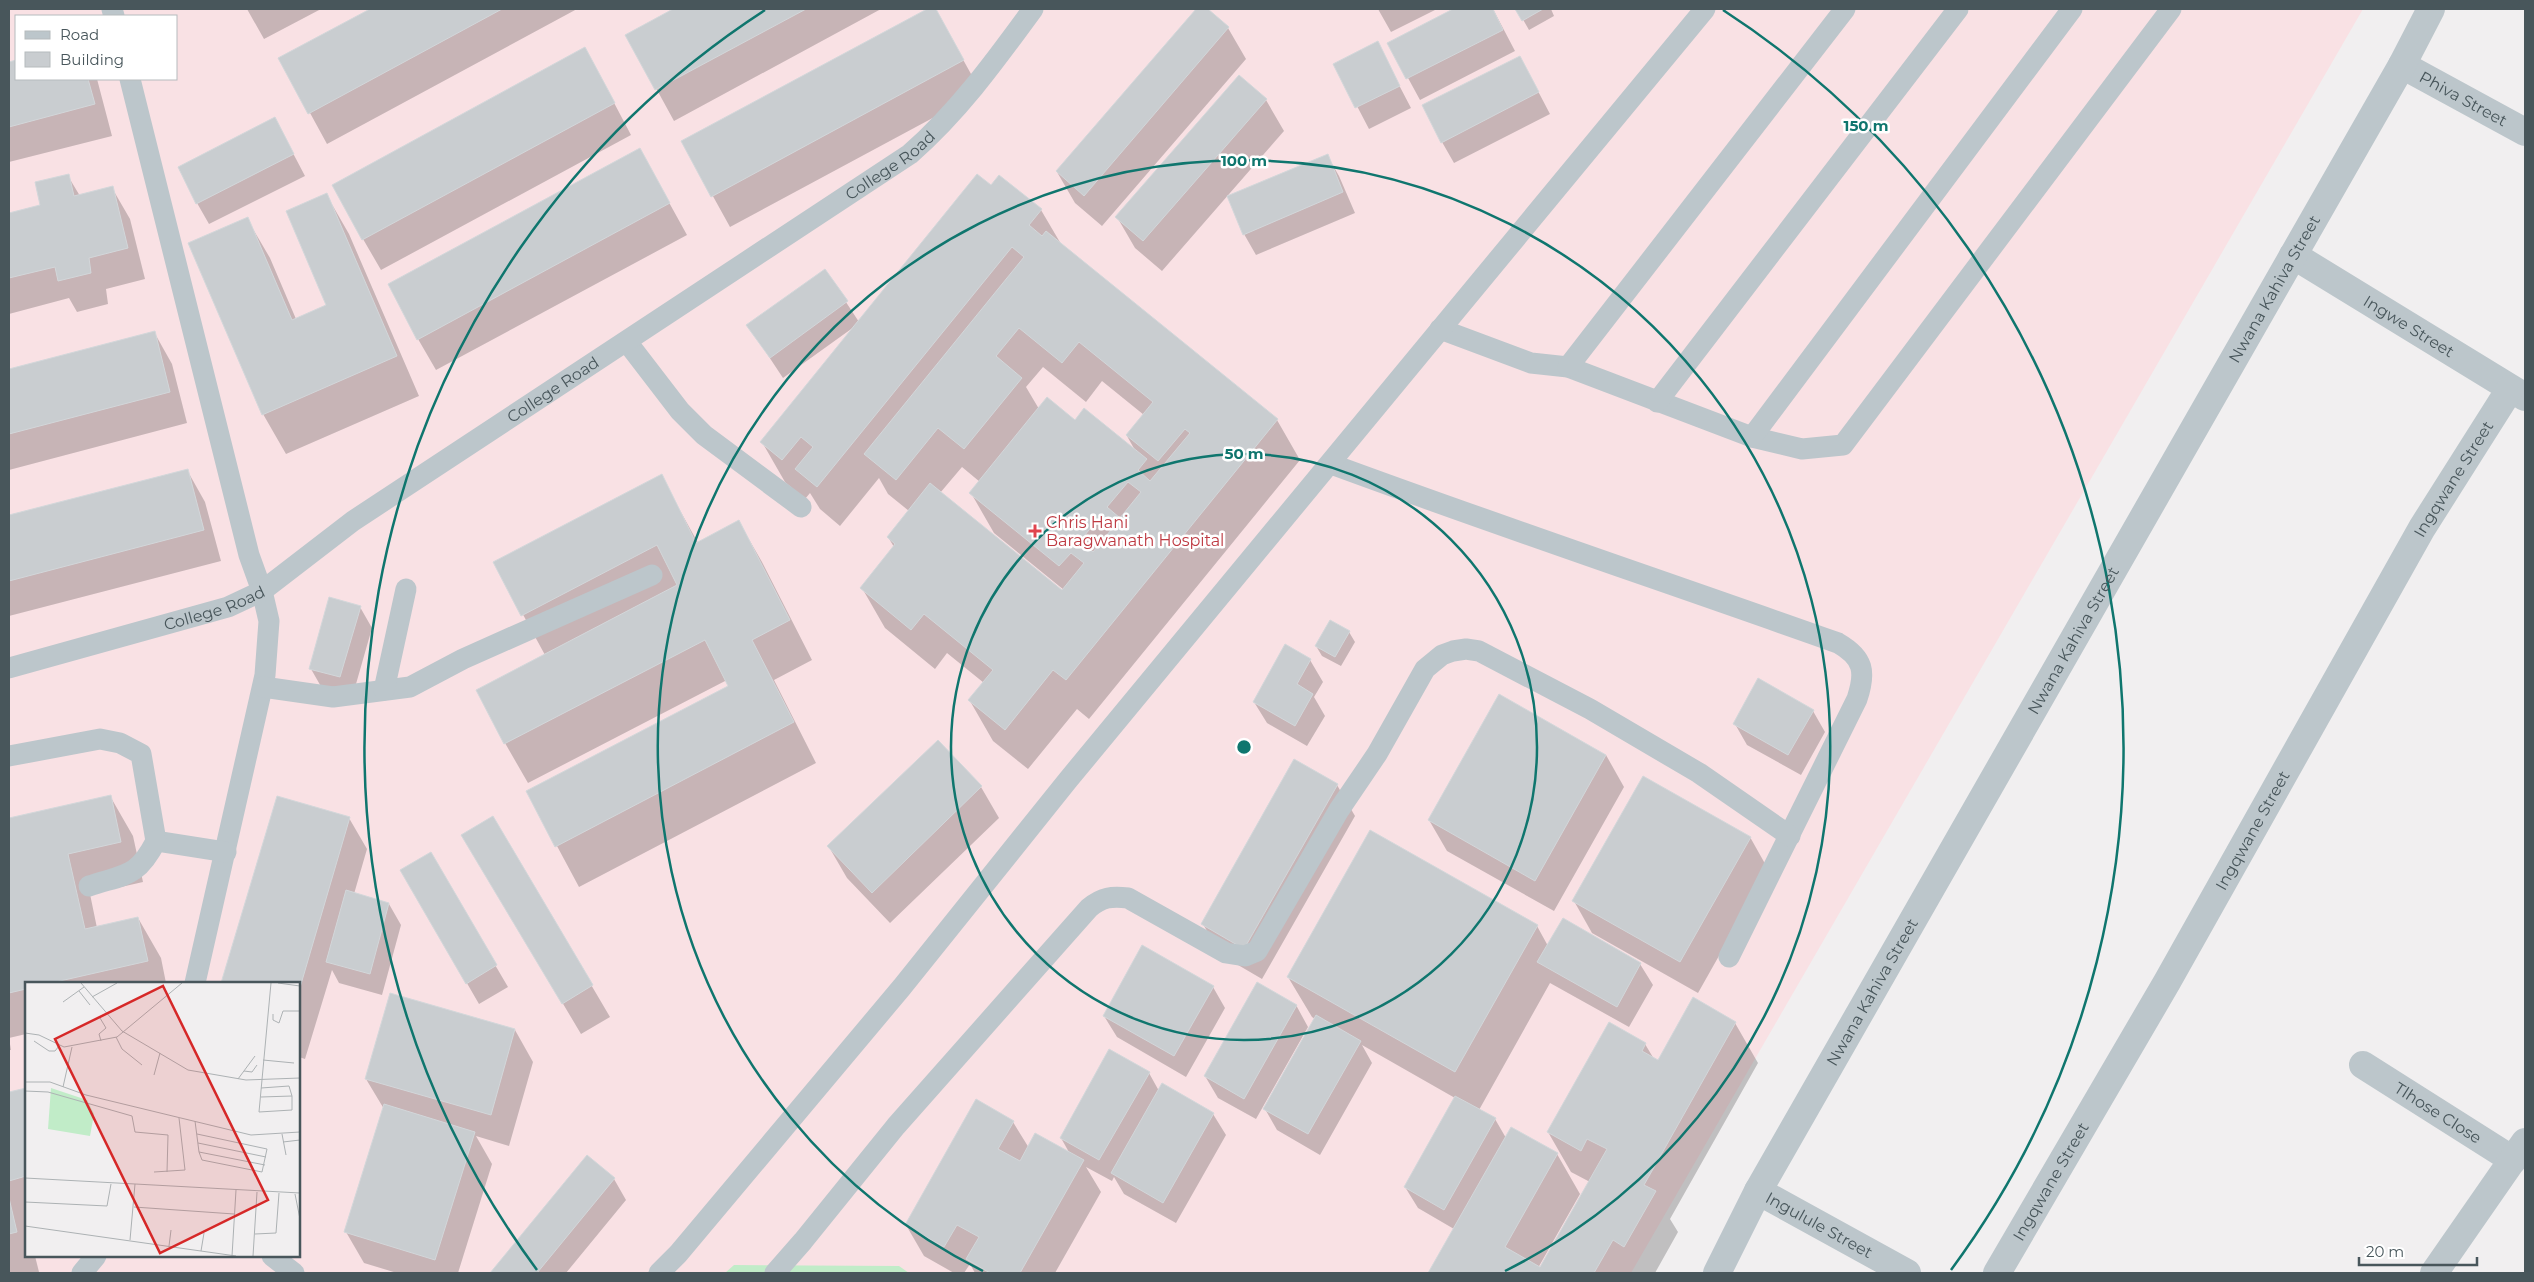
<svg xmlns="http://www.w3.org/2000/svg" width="2534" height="1282" font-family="Montserrat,sans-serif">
	<rect width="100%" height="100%" fill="#f1eff0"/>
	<path fill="#f9e1e4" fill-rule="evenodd" d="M9,9H2363L1631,1273H9ZM16,16H176V79H16ZM26,983H299V1256H26Z"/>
	<path fill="#c1ecc8" d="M734,1265L899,1266L909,1273H725Z"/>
	<path fill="#0003" fill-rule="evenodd" d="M247,9H321L264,39Z
		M372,9H577L327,144L280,58Z
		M676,9H881L674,121L627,35Z
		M929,9H935L981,92L730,227L683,142Z
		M1197,9H1206L1228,28L1246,59L1102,226L1075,203L1057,172Z
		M1378,9H1437L1391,32Z
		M1456,9H1493L1515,51L1420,100L1389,43Z
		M1517,9H1551L1554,16L1529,30Z
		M1377,43L1411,108L1369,129L1335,64Z
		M1520,57L1550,114L1454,163L1442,142Z
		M16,61V79H97L112,136L9,162V63Z
		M602,80L631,135L381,270L363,239Z
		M1266,100L1284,131L1162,271L1135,248L1117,217Z
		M275,119L305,176L209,224L197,203Z
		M640,150L687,235L436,370L418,339Z
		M1327,155L1339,176L1355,213L1256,255L1244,234Z
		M68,176L80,196L112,188L130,219L145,279L106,289L108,304L77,312L69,298L9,314V214L42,206Z
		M991,186L1041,210L1061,244L1277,420L1300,460L1089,719L1077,709L1028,769L993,741L970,701L984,683L947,653L935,669L885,628L862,588L894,547L888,537L909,511L888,494L879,478L840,526L820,509L810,493L805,499L785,482L762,442L854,327L783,378L748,325L825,270L859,322ZM1043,367L1086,402L1102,381L1144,415L1127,436L1136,452L1075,422L1039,409L1026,387ZM962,467L980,482L971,493L994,533L1064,590L1062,592L940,493Z
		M326,194L349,234L419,396L286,454L263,414L247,219L270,258L296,319L328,305Z
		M154,332L172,364L187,423L9,470V370Z
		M187,470L205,502L221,561L9,616V517Z
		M661,476L698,543L739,522L762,562L812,660L774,680L816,763L579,887L528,792L730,686L727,680L528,783L505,743L545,655L495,563Z
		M360,607L372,628L352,698L323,690L311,669Z
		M1349,632L1355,642L1341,666L1322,656L1316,646Z
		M1286,646L1310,660L1323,682L1314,697L1325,716L1307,746L1267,723L1254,702Z
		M1813,711L1825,732L1801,775L1747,745L1735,724Z
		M1606,755L1624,787L1554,911L1447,851L1429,820Z
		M1337,785L1355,816L1262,979L1221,955L1203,924Z
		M981,787L999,818L890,923L847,878L829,847Z
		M110,796L133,836L143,882L90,894L97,928L138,918L161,958L166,983H26V1034L9,1038L11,1050H9V820Z
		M278,797L349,818L367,849L354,894L389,904L401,925L382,995L339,983L332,970L305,1059L299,1057V983H223Z
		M493,818L610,1017L581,1034L481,866Z
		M1750,837L1768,869L1698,993L1592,933L1574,901Z
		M430,854L508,987L479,1004L402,871Z
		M1537,926L1548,946L1640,964L1653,985L1629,1027L1550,983L1479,1110L1495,1119L1506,1138L1557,1154L1580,1194L1538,1268L1541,1269L1590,1182L1571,1172L1548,1132L1645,1044L1654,1059L1658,1061L1735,1023L1758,1063L1670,1219L1678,1232L1655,1273H1429L1454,1229L1418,1208L1405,1187L1455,1098L1362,1045L1372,1063L1320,1155L1277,1130L1265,1109L1315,1019L1312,1017L1288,977Z
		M1213,987L1225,1008L1186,1077L1117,1037L1104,1016Z
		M1296,1005L1308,1027L1256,1119L1218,1098L1205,1076Z
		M515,1030L533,1062L509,1146L476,1136L492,1164L458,1273H397L364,1263L346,1232L384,1109L366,1079Z
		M1149,1073L1159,1091L1213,1114L1226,1135L1176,1223L1124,1194L1114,1177L1112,1181L1086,1167L1101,1192L1055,1273H975L970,1264L964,1273H954L924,1256L906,1225L1013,1122L1029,1148L1070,1154L1061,1138Z
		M26,1089V1256H35L39,1272L9,1273V1093Z
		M587,1156L614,1179L626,1200L566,1273H492Z"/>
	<path fill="#c9cdd0" stroke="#d3d7da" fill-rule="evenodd" d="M370,9H502L308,114L278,58Z
		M673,9H806L655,90L625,35Z
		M927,9H936L964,60L711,197L681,141Z
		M1196,9H1208L1229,27L1084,196L1056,171Z
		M1453,9H1493L1503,30L1406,79L1387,43Z
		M1515,9H1543L1522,21Z
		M1378,41L1400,86L1355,108L1333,64Z
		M585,47L615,103L362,240L332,185Z
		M1520,56L1539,92L1441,143L1422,105Z
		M16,60V79H88L95,104L9,127V62Z
		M1239,75L1267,99L1143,241L1115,217Z
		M275,117L294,154L196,204L178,167Z
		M640,148L670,203L417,340L388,284Z
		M1328,154L1343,192L1243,235L1227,196Z
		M69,174L74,196L113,186L128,248L89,258L91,273L58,281L55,267L9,278V213L40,205L35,182Z
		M977,174L991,185L999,175L1042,209L1029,225L1042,236L1046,231L1278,419L1066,680L1053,670L1005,730L968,700L993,670L924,614L911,630L860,588L895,544L887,537L930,483L1062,590L1084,563L1071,553L1059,566L969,493L1047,397L1075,420L1084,408L1147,459L1138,470L1150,481L1190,433L1185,429L1158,461L1126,435L1153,402L1079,342L1062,363L1019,328L996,356L1022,378L964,449L938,428L896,480L864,454L1024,257L1012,247L817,487L795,469L813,447L801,437L782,460L760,442ZM1128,482L1141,492L1120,518L1107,507ZM1098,519L1111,530L1093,552L1080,541Z
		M327,193L397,356L262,415L188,243L248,217L292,320L326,305L286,211Z
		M825,269L848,301L770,358L746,325Z
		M155,331L170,392L9,434V369Z
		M188,469L204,530L9,581V515Z
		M662,474L696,543L739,520L790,620L752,640L794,722L555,847L526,791L728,686L705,640L504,744L476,690L677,585L657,545L521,616L493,562Z
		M329,597L361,606L340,677L309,669Z
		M1330,620L1350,631L1335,657L1315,646Z
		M1285,644L1311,659L1297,684L1313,694L1295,726L1253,702Z
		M1758,678L1814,710L1788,755L1733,724Z
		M1499,694L1606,755L1535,881L1428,820Z
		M938,740L982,786L872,893L827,846Z
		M1294,759L1338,784L1244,949L1201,924Z
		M1643,776L1751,837L1680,962L1572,901Z
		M111,795L121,842L68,854L85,929L138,917L148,961L51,983H26V989L9,993V818Z
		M277,796L350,817L299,991V983H221Z
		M493,816L593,985L562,1004L461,835Z
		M1370,830L1538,925L1455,1072L1287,977Z
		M431,852L497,965L466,984L400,870Z
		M346,890L389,903L370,974L326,962Z
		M1563,918L1641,963L1617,1007L1537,962Z
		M1142,945L1214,986L1174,1056L1103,1016Z
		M1257,982L1297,1005L1244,1099L1204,1076Z
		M390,993L515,1029L491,1115L365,1079Z
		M1693,997L1736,1022L1644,1185L1656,1191L1624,1247L1613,1240L1594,1273H1428L1511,1127L1558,1153L1505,1247L1540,1267L1607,1149L1587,1139L1581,1151L1547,1132L1609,1022L1646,1043L1642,1051L1658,1060Z
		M1316,1015L1361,1041L1308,1134L1263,1109Z
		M1109,1049L1150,1072L1099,1160L1060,1138Z
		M1162,1083L1214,1113L1163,1203L1111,1173Z
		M26,1088V1176L9,1181V1092Z
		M1455,1096L1496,1118L1444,1210L1404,1187Z
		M976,1099L1014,1121L998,1149L1020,1161L1035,1133L1084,1160L1020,1273H990L966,1259L979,1237L957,1225L944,1247L905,1225Z
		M384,1104L475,1132L435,1260L344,1232Z
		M587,1155L615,1178L537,1273H490Z
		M9,1198L17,1232L9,1234Z"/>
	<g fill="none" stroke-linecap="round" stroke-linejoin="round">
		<g stroke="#bcc6cb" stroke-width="21">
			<path d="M112,9L114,16"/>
			<path d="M130,79L249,555L262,591L269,621L265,675L195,983"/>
			<path d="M1440,329L1531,363L1568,367L1752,437L1802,449L1843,445L2171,9"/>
			<path d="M627,342L680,411L704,435L801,507"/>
			<path d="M1568,367L1845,9"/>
			<path d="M1657,402L1958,9"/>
			<path d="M1752,437L2072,9"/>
			<path d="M1331,464C1499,526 1669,583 1838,643C1864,658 1866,672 1857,699L1729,957"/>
			<path id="s1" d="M9,668L228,607L262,591L353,521L910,154C959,111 995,61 1033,9"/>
			<path d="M263,687L333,697L410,687L463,659L652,575"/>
			<path d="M384,690L406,589"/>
			<path d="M9,756L100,739L120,743L141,754L156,841L226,852"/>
			<path d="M89,886C125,874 137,878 156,841"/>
			<path d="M272,1256L294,1273"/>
			<path d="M82,1273L96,1256"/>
			<path d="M659,1273L678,1254L902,987L1068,780L1705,9"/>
			<path d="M775,1273L803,1241L896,1126L1089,908C1102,897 1112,896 1128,898L1226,953L1245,956L1257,951L1339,810L1377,754L1425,669L1442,655L1453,651L1466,649L1479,651L1590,709L1699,773L1790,836"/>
		</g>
		<g stroke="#bcc6cb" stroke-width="28">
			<path id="s2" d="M2402,65L2525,132"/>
			<path id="s3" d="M2293,255L2525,397"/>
			<path id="s4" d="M2363,1065L2513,1160"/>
			<path id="s5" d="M1758,1191L1907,1273"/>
			<path id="s6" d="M1717,1273L1758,1191L2402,65L2431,9"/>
			<path id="s7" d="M1997,1273L2167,982L2422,528L2510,389"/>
			<path d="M2434,1273L2525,1142"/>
		</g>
	</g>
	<g fill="none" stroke="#0f766e" stroke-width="2.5">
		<circle cx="1244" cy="747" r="293"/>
		<path d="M983 1271A586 586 0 1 1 1505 1271"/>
		<path d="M537 1270A879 879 0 0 1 765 10M1723 10A879 879 0 0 1 1951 1270"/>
	</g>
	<path fill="#e0444e" stroke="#fff" stroke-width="2" d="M1032.5 523.5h5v5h5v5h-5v5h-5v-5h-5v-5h5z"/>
	<g text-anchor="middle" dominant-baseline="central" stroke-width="5" stroke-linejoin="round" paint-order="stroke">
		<g font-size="16" fill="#48565b" stroke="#fff">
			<text stroke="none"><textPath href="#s2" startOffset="70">Phiva Street</textPath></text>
			<text stroke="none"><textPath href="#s1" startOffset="1024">College Road</textPath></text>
			<text stroke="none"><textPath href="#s6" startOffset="1131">Nwana Kahiva Street</textPath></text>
			<text stroke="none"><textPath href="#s3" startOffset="136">Ingwe Street</textPath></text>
			<text stroke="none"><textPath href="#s1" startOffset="619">College Road</textPath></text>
			<text stroke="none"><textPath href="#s7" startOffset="916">Ingqwane Street</textPath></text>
			<text stroke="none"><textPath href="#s1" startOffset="214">College Road</textPath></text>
			<text stroke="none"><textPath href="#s6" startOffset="726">Nwana Kahiva Street</textPath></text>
			<text stroke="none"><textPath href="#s7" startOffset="511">Ingqwane Street</textPath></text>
			<text stroke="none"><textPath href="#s6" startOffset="321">Nwana Kahiva Street</textPath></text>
			<text stroke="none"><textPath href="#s4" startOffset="89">Tlhose Close</textPath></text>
			<text stroke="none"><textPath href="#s7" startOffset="106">Ingqwane Street</textPath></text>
			<text stroke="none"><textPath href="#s5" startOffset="70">Ingulule Street</textPath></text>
		</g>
		<g font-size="16" fill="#be3a42" stroke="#fff" text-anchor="start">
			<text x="1046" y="522">Chris Hani<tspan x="1046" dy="18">Baragwanath Hospital</tspan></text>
		</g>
	</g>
	<g transform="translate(25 982)">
		<rect width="275" height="275" fill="#f1eff0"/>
		<path d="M26,106L62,118L69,132L65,154L23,147Z" fill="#c1ecc8"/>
		<path fill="none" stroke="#adb2b4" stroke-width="1" d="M56,1L97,49L163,88L221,98L275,96M253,1L275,4M54,9L65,23M67,15L92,1M38,20L59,5M248,32V38L254,41L258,29H275M75,36L81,46L74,52L76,59M0,51L14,53L39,65L92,55L157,1M91,55L97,67L117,83M9,59L24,69H30L34,64M238,78L269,81M219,89L227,90L232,83M129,93L135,71M213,97L230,74M0,100H25L61,113L226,153L275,150M38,105L47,65M236,106L264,104L267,114M0,109L23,110L107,134L110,150L143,153L142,190M236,115L267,114V128L234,130L246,1M170,139L174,170L177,178L237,190L242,167L172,152M257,152L261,173M258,160L275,158M173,161L241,175M174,170L240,183M129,190L160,188L154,136M0,196L275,211M270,212L275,237M0,220L82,224L86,202M109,225L209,232M0,244L211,274M230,252L251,251L254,211M105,258L110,202M144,264L146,248M176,269L179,251M207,274L211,208M228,274L232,210"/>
		<path fill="#d62828" fill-opacity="0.15" stroke="#d62828" stroke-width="2.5" d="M138,4L243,218L135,271L30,57Z"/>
		<rect width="275" height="275" fill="none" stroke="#48565b" stroke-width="2.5"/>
	</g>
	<circle cx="1244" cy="747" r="8" fill="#0f766e" stroke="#fff" stroke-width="2.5"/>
	<g font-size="15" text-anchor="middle" font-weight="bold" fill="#0f766e" stroke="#fff" stroke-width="5" stroke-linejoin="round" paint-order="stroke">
		<text x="1866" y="131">150 m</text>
		<text x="1244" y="166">100 m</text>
		<text x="1244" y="459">50 m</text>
	</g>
	<rect width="2534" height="1282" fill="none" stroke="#48565b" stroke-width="20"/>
	<rect x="15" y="15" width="162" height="65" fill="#ffffff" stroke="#b6bbbd"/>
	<rect x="25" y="31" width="25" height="8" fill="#bcc6cb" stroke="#b6bbbd"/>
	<text x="60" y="40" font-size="15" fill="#48565b">Road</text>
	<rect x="25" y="52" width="25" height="15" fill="#c9cdd0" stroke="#b6bbbd"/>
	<text x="60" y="65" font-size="15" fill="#48565b">Building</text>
	<path d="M2359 1257v8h118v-8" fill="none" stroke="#48565b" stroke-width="2.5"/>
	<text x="2366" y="1257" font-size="15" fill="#48565b" stroke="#ffffff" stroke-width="4" paint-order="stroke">20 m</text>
</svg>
